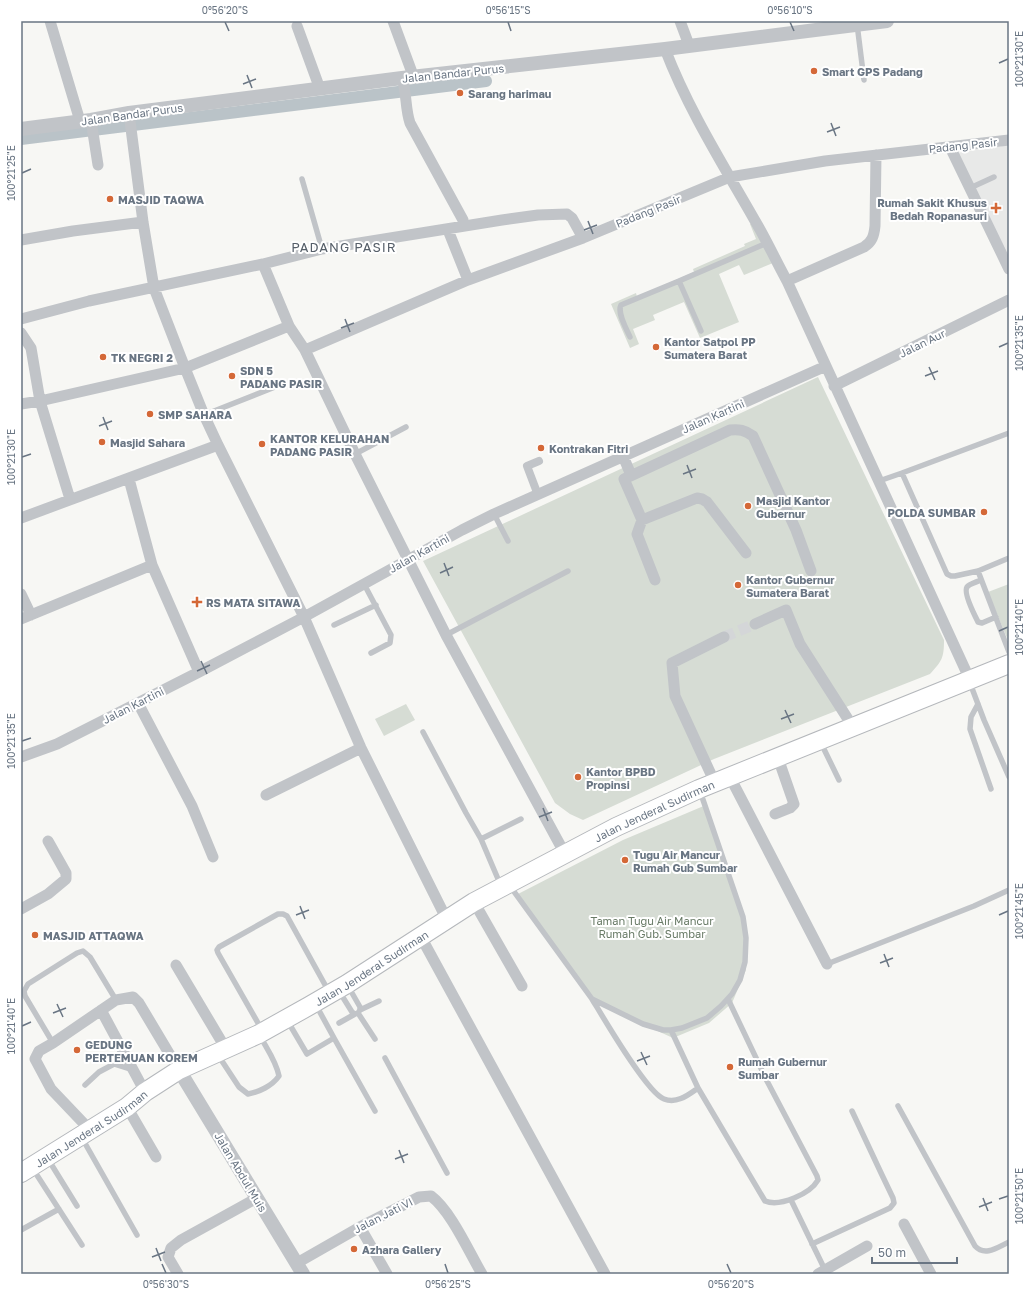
<svg xmlns="http://www.w3.org/2000/svg" width="1030" height="1295" font-family="'Golos Text',sans-serif">
	<rect width="100%" height="100%" fill="#f7f7f4"/>
	<path fill="#e8e9e8" d="M1009,145V262L957,153Z"/>
	<path fill="#d6dcd4" d="M755,222L773,263L744,275L739,265L719,274L739,322L700,338L684,302L653,315L655,320L633,329L639,344L630,348L611,304L636,293L637,297L694,272L693,269L745,246L744,244L756,239L750,224Z
		M818,377L944,640C944,658 942,661 930,674L714,759L583,820L570,814L555,803L423,561Z
		M1009,584V643L988,592Z
		M406,704L415,720L384,736L375,719Z
		M706,805L746,927V970L732,1003L709,1023L673,1038L596,1003L518,894L623,840Z"/>
	<g fill="none" stroke-linecap="round" stroke-linejoin="round">
		<path stroke="#bac3c8" stroke-width="12" d="M21,139L486,81"/>
		<path stroke="#d4d6d8" stroke-width="11" stroke-dasharray="11 5.5" stroke-linecap="butt" d="M724,637L755,624"/>
		<g stroke="#b5b8bc" stroke-width="20">
			<g id="primary">
				<path id="s1" d="M21,1173L127,1107L145,1092L179,1070L259,1034L309,1006L347,984L474,902L616,827L699,789L1009,664"/>
			</g>
		</g>
		<path stroke="#c1c4c8" stroke-width="5.5" d="M857,24L864,80
			M302,179L322,249
			M970,188L994,177
			M701,331L679,281L767,243
			M630,337C626,328 617,313 621,305L679,281
			M204,415L275,387
			M1009,433L902,473L947,574L951,576H955L978,571L1009,558
			M355,454L406,427
			M879,481L902,473
			M494,514L508,541
			M978,571L1009,652
			M981,580C977,582 969,584 967,587C963,593 975,616 978,622L982,623L996,617
			M364,584L391,635L390,643L371,653
			M334,625L376,605
			M446,635L568,571
			M970,683L984,720L1009,777
			M978,704L971,717L970,729L991,789
			M423,732L466,813L481,839L501,886
			M821,743L839,780
			M481,839L521,819
			M510,886L592,999L643,1024L663,1030H671L682,1028L707,1018L721,1006L732,994L740,980L745,962L746,938L743,917L700,791
			M827,964L974,906L1009,890
			M348,986L360,1007V1010L358,1013
			M339,991L352,1012L355,1014L358,1013L375,1039
			M592,999C603,1017 647,1093 664,1099C677,1104 688,1095 698,1088
			M360,1010L379,1001
			M287,1020L307,1054L334,1038L316,1005
			M339,1023L355,1014
			M262,1030L218,953L217,950L219,947L278,914H283L287,916L329,992
			M671,1030L698,1088L765,1201C780,1207 810,1194 818,1180L817,1176L767,1081L728,999
			M334,1038L375,1111
			M53,1043L25,996L24,991L28,984L77,953L83,951L90,957L116,1000
			M218,1055L239,1087L248,1094C259,1092 272,1086 279,1076C276,1061 267,1049 260,1036
			M385,1058L447,1173
			M85,1085L99,1072L114,1064L133,1070
			M898,1106L975,1246C985,1257 998,1247 1009,1242
			M82,1138L137,1235
			M48,1159L77,1206
			M33,1169L82,1245
			M791,1200L825,1270
			M21,1230L59,1209
			M812,1244L890,1208L894,1203L893,1198L882,1175L852,1111"/>
		<path stroke="#c1c4c8" stroke-width="8" d="M538,495L527,466L539,461"/>
		<path stroke="#c1c4c8" stroke-width="11" d="M50,21L80,121
			M393,21L414,78
			M680,21L689,45
			M297,26L320,89
			M665,49C688,109 722,163 754,219C766,239 776,261 787,281L970,680
			M402,78C407,94 405,108 410,123L463,220
			M129,113L143,222L154,288L185,368L289,326
			M91,120L98,165
			M950,147L1009,269
			M448,230L468,280
			M21,240L73,231L143,222
			M263,264L289,326L305,350L355,454L446,635L565,854
			M787,281L864,247C872,242 874,236 875,226L876,155
			M21,319L89,301L263,264L322,249L502,220L538,215L567,214L572,218L583,238
			M21,333L31,348L40,401L70,499
			M305,350L468,280L583,238L730,177L825,161L1009,140
			M834,386L1009,300
			M21,404L40,401L185,368L204,415L218,445L304,617L361,748L447,920
			M623,456L631,475
			M129,479L152,565L199,672
			M21,518L218,445
			M642,520L697,498L702,499L707,502L746,553
			M655,580L637,534L642,520L624,479L730,430C739,429 745,430 753,436L796,530L811,571
			M21,594L31,615
			M21,619L152,565
			M755,624L786,610L800,644L853,727
			M138,703L192,806L213,857
			M21,757L57,744L199,672L304,617L462,530L494,514L826,366
			M730,777L827,964
			M715,783L675,696L672,663L724,637
			M266,795L361,748
			M775,814L790,808L794,804L778,758
			M474,902L522,986
			M21,909L48,894L66,879V873L48,841
			M421,937L605,1274
			M176,965L226,1049
			M101,1010L145,1092
			M127,1107L156,1157
			M90,1130L51,1089L35,1059L39,1051L53,1043L116,1000L133,997L139,1003L179,1070
			M904,1224L931,1274
			M360,1227L387,1274
			M297,1263L360,1227L419,1197L431,1196C451,1211 469,1252 482,1274
			M178,1274L168,1257L171,1248L181,1240L257,1198
			M818,1274L867,1246"/>
		<path stroke="#c1c4c8" stroke-width="14" d="M21,129L91,120L129,113L402,78L665,49L887,21
			M179,1070L303,1274"/>
		<use href="#primary" stroke="#fff" stroke-width="18"/>
	</g>
	<path fill="none" stroke="#697583" stroke-width="1.5" d="M225,22L229,31M508,22L511,31M790,22L794,31M999,63L1008,59M247,75L252,88M243,84L256,79M831,123L836,136M827,132L840,127M22,173L31,169M588,221L593,234M584,230L597,225M345,319L350,332M341,328L354,323M999,347L1008,343M929,367L935,380M925,376L938,371M103,417L108,430M99,426L112,421M22,457L31,454M687,465L692,478M683,474L696,469M444,563L449,576M440,573L453,567M999,631L1008,627M201,661L207,674M197,671L210,665M785,710L791,723M781,719L794,714M22,741L31,738M543,808L548,821M539,817L552,812M300,906L305,919M296,915L309,910M999,915L1008,911M884,954L889,967M880,963L893,958M57,1004L63,1017M53,1013L66,1008M22,1026L31,1022M641,1052L647,1065M637,1061L650,1056M399,1150L404,1163M395,1159L408,1154M983,1198L988,1211M999,1199L1008,1196M979,1207L992,1202M156,1248L161,1261M152,1257L165,1252M162,1264L166,1273M445,1264L448,1273M727,1264L731,1273"/>
	<g fill="#d46837" stroke="#fff" stroke-width="1.5">
		<circle cx="814" cy="71" r="4"/>
		<circle cx="460" cy="93" r="4"/>
		<circle cx="110" cy="199" r="4"/>
		<path d="M994 202h4v4h4v4h-4v4h-4v-4h-4v-4h4z"/>
		<circle cx="656" cy="347" r="4"/>
		<circle cx="103" cy="357" r="4"/>
		<circle cx="232" cy="376" r="4"/>
		<circle cx="150" cy="414" r="4"/>
		<circle cx="102" cy="442" r="4"/>
		<circle cx="262" cy="444" r="4"/>
		<circle cx="541" cy="448" r="4"/>
		<circle cx="748" cy="506" r="4"/>
		<circle cx="984" cy="512" r="4"/>
		<circle cx="738" cy="585" r="4"/>
		<path d="M195 596h4v4h4v4h-4v4h-4v-4h-4v-4h4z"/>
		<circle cx="578" cy="777" r="4"/>
		<circle cx="625" cy="860" r="4"/>
		<circle cx="35" cy="935" r="4"/>
		<circle cx="77" cy="1050" r="4"/>
		<circle cx="730" cy="1067" r="4"/>
		<circle cx="354" cy="1249" r="4"/>
	</g>
	<g text-anchor="middle" dominant-baseline="central" stroke-width="4" stroke-linejoin="round" paint-order="stroke">
		<g font-size="11" font-weight="bold" fill="#697583" stroke="#fff" text-anchor="start">
			<text x="822" y="71">Smart GPS Padang</text>
			<text x="468" y="93">Sarang harimau</text>
			<text x="118" y="199">MASJID TAQWA</text>
			<text x="987" y="202" text-anchor="end">Rumah Sakit Khusus<tspan x="987" dy="13">Bedah Ropanasuri</tspan></text>
			<text x="664" y="341">Kantor Satpol PP<tspan x="664" dy="13">Sumatera Barat</tspan></text>
			<text x="111" y="357">TK NEGRI 2</text>
			<text x="240" y="370">SDN 5<tspan x="240" dy="13">PADANG PASIR</tspan></text>
			<text x="158" y="414">SMP SAHARA</text>
			<text x="270" y="438">KANTOR KELURAHAN<tspan x="270" dy="13">PADANG PASIR</tspan></text>
			<text x="110" y="442">Masjid Sahara</text>
			<text x="549" y="448">Kontrakan Fitri</text>
			<text x="756" y="500">Masjid Kantor<tspan x="756" dy="13">Gubernur</tspan></text>
			<text x="976" y="512" text-anchor="end">POLDA SUMBAR</text>
			<text x="746" y="579">Kantor Gubernur<tspan x="746" dy="13">Sumatera Barat</tspan></text>
			<text x="206" y="602">RS MATA SITAWA</text>
			<text x="586" y="771">Kantor BPBD<tspan x="586" dy="13">Propinsi</tspan></text>
			<text x="633" y="854">Tugu Air Mancur<tspan x="633" dy="13">Rumah Gub Sumbar</tspan></text>
			<text x="43" y="935">MASJID ATTAQWA</text>
			<text x="85" y="1044">GEDUNG<tspan x="85" dy="13">PERTEMUAN KOREM</tspan></text>
			<text x="738" y="1061">Rumah Gubernur<tspan x="738" dy="13">Sumbar</tspan></text>
			<text x="362" y="1249">Azhara Gallery</text>
		</g>
		<g font-size="11" fill="#697583" stroke="#fff">
			<text transform="translate(453 73) rotate(-6)">Jalan Bandar Purus</text>
			<text transform="translate(132 114) rotate(-8)">Jalan Bandar Purus</text>
			<text transform="translate(963 145) rotate(-6)">Padang Pasir</text>
			<text transform="translate(648 211) rotate(-22)">Padang Pasir</text>
			<text transform="translate(922 343) rotate(-26)">Jalan Aur</text>
			<text transform="translate(713 416) rotate(-24)">Jalan Kartini</text>
			<text transform="translate(419 553) rotate(-29)">Jalan Kartini</text>
			<text transform="translate(133 705) rotate(-27)">Jalan Kartini</text>
			<text stroke="none"><textPath href="#s1" startOffset="731">Jalan Jenderal Sudirman</textPath></text>
			<text stroke="none"><textPath href="#s1" startOffset="407">Jalan Jenderal Sudirman</textPath></text>
			<text stroke="none"><textPath href="#s1" startOffset="83">Jalan Jenderal Sudirman</textPath></text>
			<text transform="translate(241 1172) rotate(59)">Jalan Abdul Muis</text>
			<text transform="translate(383 1215) rotate(-27)">Jalan Jati VI</text>
		</g>
		<g font-size="11" fill="#697b67" stroke="#fff">
			<text x="652" y="920">Taman Tugu Air Mancur<tspan x="652" dy="13">Rumah Gub. Sumbar</tspan></text>
		</g>
		<g font-size="13" letter-spacing="1" fill="#565f69" stroke="#fff">
			<text x="344" y="247">PADANG PASIR</text>
		</g>
	</g>
	<rect width="1030" height="1295" fill="none" stroke="#ffffff" stroke-width="44"/>
	<path d="M872 1257v6h85v-6" fill="none" stroke="#697583" stroke-width="2"/>
	<text x="878" y="1257" font-size="12" fill="#697583" stroke="#ffffff" stroke-width="3" paint-order="stroke">50 m</text>
	<rect x="22" y="22" width="986" height="1251" fill="none" stroke="#697583" stroke-width="1.5"/>
	<g font-size="10" text-anchor="middle" fill="#697583">
		<text x="225" y="14">0°56'20"S</text>
		<text x="508" y="14">0°56'15"S</text>
		<text x="790" y="14">0°56'10"S</text>
		<text transform="translate(1019 59) rotate(-90)" y="4">100°21'30"E</text>
		<text transform="translate(11 173) rotate(-90)" y="4">100°21'25"E</text>
		<text transform="translate(1019 343) rotate(-90)" y="4">100°21'35"E</text>
		<text transform="translate(11 457) rotate(-90)" y="4">100°21'30"E</text>
		<text transform="translate(1019 627) rotate(-90)" y="4">100°21'40"E</text>
		<text transform="translate(11 741) rotate(-90)" y="4">100°21'35"E</text>
		<text transform="translate(1019 911) rotate(-90)" y="4">100°21'45"E</text>
		<text transform="translate(11 1026) rotate(-90)" y="4">100°21'40"E</text>
		<text transform="translate(1019 1196) rotate(-90)" y="4">100°21'50"E</text>
		<text x="166" y="1288">0°56'30"S</text>
		<text x="448" y="1288">0°56'25"S</text>
		<text x="731" y="1288">0°56'20"S</text>
	</g>
</svg>
